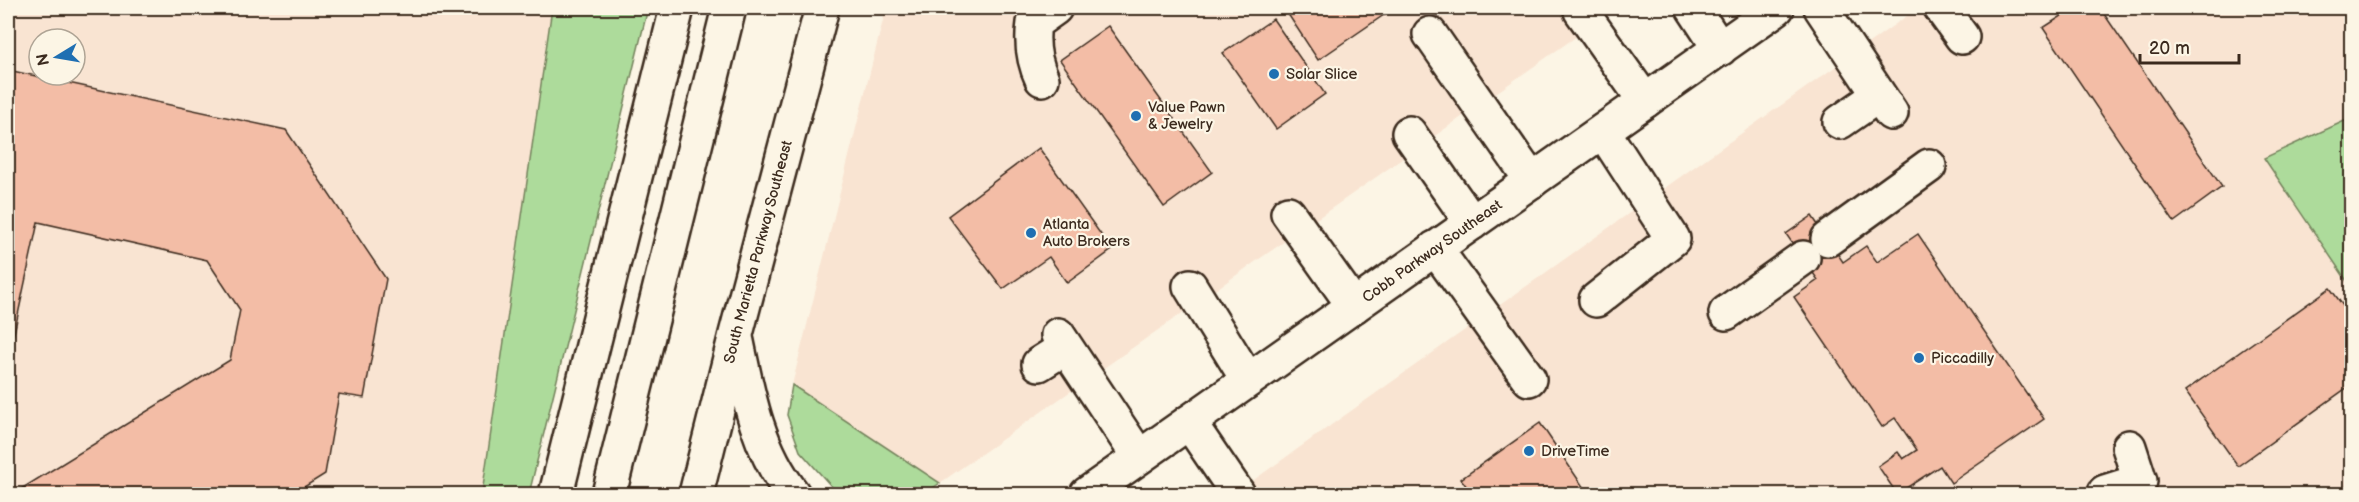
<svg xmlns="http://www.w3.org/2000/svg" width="2359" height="502" font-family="'Balsamiq Sans',sans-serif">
	<rect width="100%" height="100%" fill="#fcf5e5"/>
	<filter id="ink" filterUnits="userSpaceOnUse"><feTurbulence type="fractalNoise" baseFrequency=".0167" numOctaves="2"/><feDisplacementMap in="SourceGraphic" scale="12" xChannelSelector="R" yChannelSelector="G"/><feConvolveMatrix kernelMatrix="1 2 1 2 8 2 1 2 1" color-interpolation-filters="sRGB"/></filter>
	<g filter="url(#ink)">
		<path fill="#f9e4d2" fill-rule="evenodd" d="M8,8H552L482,494H8ZM39,39H75V75H39Z
			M886,8H1617L940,483L792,385Z
			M1918,8H2351V118L2264,158L2351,287V494H1234Z"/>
		<path fill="#addb9b" stroke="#74825c" stroke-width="1.5" d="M552,8H648L529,494H482Z
			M2351,118V287L2264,158Z
			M792,385L940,483L924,494H850L832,487L800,451L787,415Z"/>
		<path fill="#f3bda6" stroke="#3b2a1e" stroke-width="1.5" d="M1284,8H1394L1318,60Z
			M2074,8H2100L2222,187L2174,222L2043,28Z
			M1273,19L1325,94L1276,129L1223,53Z
			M1108,26L1212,172L1164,207L1060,60Z
			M8,70L286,130L386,279L364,398L339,394L325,474L293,494H13L230,360L240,310L207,260L38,222L8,361Z
			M1039,148L1112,250L1067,283L1049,257L1003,289L948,216Z
			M1812,216L1843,262L1866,246L1877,262L1918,234L2044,419L1951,483L1940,466L1897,494L1878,466L1898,452L1903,459L1917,450L1895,418L1882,427L1794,297L1818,280L1786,234Z
			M2330,288L2352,318V384L2238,466L2185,391Z
			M1540,423L1588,494H1472L1461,479Z"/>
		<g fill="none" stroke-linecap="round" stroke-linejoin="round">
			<g stroke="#3b2a1e" stroke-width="38">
				<path id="minor" d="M1693,8L1720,49
					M1821,8L1891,113
					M1941,8L1962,37
					M1581,11L1645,101
					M1430,34L1532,181
					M1042,79C1033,60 1031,43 1034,23L1055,8
					M1840,122L1879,95
					M1409,133L1472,223
					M1288,213L1354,306
					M1828,239L1929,166
					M1435,248L1529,379
					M1190,286L1248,380
					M1596,300L1673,239L1603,131
					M1726,313L1803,258
					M1058,335L1139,457
					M1039,364L1066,347
					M1189,422L1238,494
					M2105,492L2140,481L2129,447"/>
			</g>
			<g stroke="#3b2a1e" stroke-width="38">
				<g id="major">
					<path id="s1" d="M1087,494L1777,8"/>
				</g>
			</g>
			<g stroke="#3b2a1e" stroke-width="38">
				<g id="highway">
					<path d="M737,342C748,396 758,450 793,494"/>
					<path d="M556,494L677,8"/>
					<path d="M609,494L729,8"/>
					<path id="s2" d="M696,494L736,334L822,8"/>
				</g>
			</g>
			<use href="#minor" stroke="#fcf5e5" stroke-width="33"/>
			<use href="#major" stroke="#fcf5e5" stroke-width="33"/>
			<use href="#highway" stroke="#fcf5e5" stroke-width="33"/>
		</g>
	</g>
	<g fill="#1f6fb2" stroke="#fcf5e5" stroke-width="2">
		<circle cx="1274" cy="74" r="6"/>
		<circle cx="1136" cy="116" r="6"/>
		<circle cx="1031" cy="233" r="6"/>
		<circle cx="1919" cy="358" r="6"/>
		<circle cx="1529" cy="451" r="6"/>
	</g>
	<g text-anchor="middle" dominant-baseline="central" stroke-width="4.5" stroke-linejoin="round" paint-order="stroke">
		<g font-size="15" fill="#3b2a1e" stroke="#fcf5e5" text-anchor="start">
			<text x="1286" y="74">Solar Slice</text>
			<text x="1148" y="107">Value Pawn<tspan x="1148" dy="17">&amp; Jewelry</tspan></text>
			<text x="1043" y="224">Atlanta<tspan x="1043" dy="17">Auto Brokers</tspan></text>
			<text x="1931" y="358">Piccadilly</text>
			<text x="1541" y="451">DriveTime</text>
		</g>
		<g font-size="15" fill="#3b2a1e" stroke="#fcf5e5">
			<text stroke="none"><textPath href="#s2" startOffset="250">South Marietta Parkway Southeast</textPath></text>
			<text stroke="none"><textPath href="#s1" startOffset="422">Cobb Parkway Southeast</textPath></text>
		</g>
	</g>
	<rect width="2359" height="502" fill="none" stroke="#fcf5e5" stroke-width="30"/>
	<rect x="15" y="15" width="2329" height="472" fill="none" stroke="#3b2a1e" stroke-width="2" filter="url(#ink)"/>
	<g transform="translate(57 57) rotate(259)"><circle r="28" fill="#fcf5e5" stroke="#afa495" stroke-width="1.5"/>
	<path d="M0-4.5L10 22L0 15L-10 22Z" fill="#1f6fb2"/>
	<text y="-9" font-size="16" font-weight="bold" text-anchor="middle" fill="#3b2a1e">N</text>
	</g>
	<path d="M2140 54v9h99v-9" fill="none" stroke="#3b2a1e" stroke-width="3"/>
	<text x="2149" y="54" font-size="18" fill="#3b2a1e" stroke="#fcf5e5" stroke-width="4.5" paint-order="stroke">20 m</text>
</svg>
